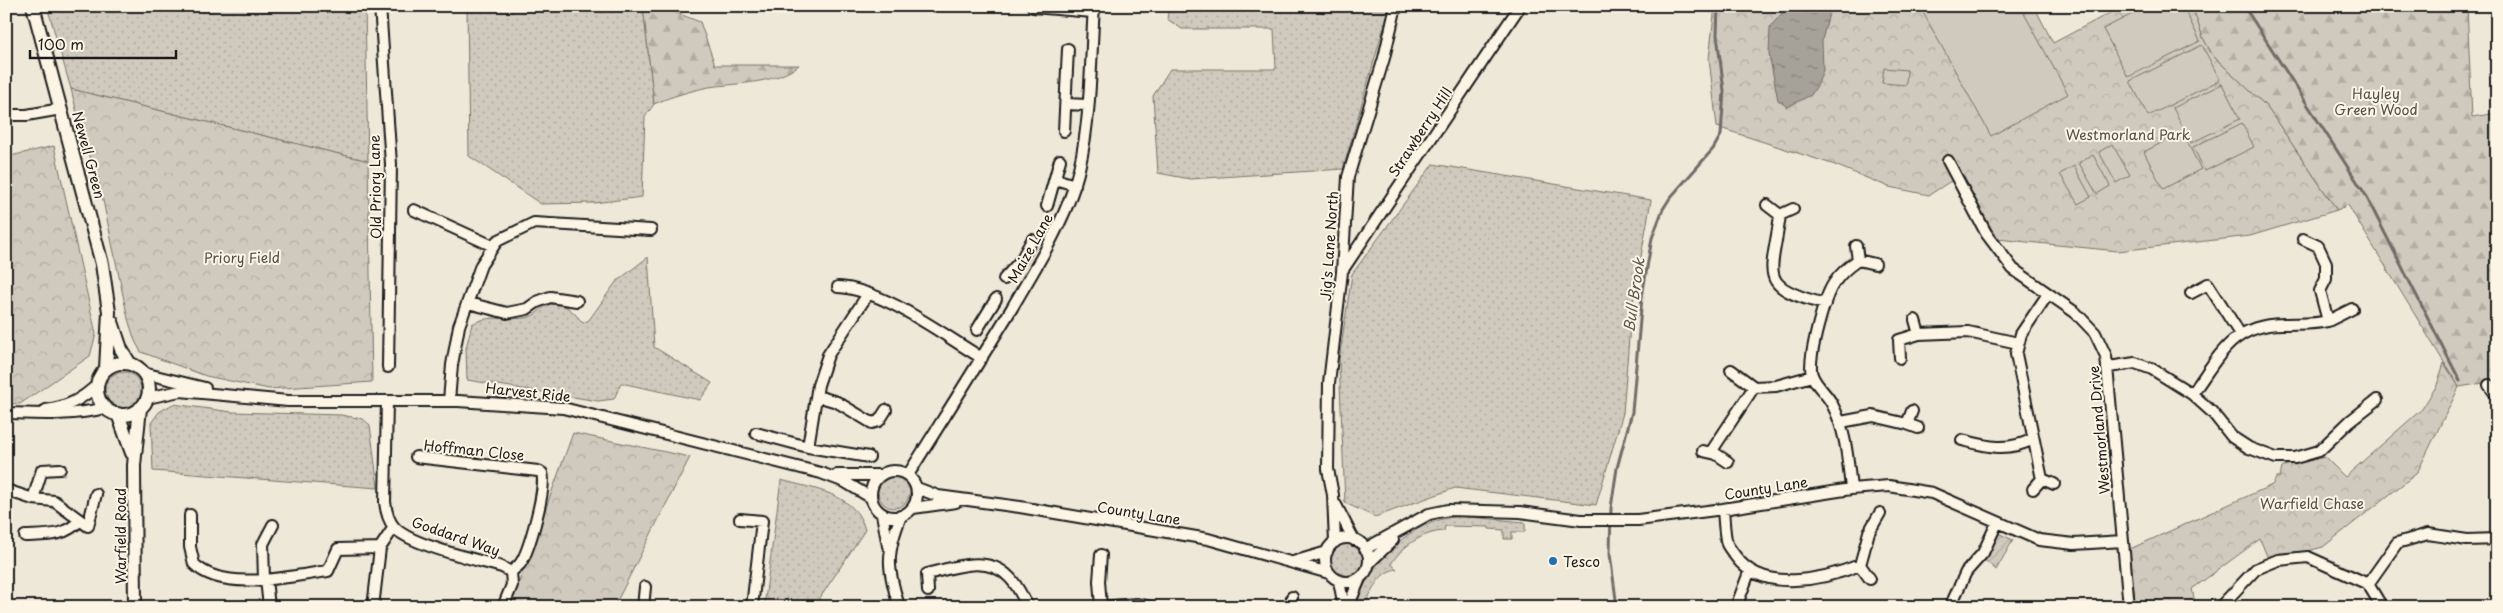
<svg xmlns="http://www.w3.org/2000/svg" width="2503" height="613" font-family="'Playpen Sans',sans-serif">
	<defs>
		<pattern id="grass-dots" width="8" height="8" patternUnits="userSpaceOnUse" patternTransform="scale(1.25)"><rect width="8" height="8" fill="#cfcabd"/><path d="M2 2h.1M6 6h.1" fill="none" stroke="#b1ada2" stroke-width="1.8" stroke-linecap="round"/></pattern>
		<pattern id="forest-firs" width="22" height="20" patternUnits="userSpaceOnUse" patternTransform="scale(1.25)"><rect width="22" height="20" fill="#cfcabd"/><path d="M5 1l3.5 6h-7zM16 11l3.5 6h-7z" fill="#b1ada2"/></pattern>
		<pattern id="park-crowns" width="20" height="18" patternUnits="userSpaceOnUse" patternTransform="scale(1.25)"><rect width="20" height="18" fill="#cfcabd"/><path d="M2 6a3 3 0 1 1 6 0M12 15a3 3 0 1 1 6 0" fill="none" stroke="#b1ada2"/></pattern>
		<pattern id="garden-furrows" width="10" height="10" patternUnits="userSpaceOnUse" patternTransform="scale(1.25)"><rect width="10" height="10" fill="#cfcabd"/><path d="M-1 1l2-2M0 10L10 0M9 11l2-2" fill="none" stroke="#b1ada2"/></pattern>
		<pattern id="water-ripples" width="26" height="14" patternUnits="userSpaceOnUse" patternTransform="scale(1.25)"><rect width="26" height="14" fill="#a7a299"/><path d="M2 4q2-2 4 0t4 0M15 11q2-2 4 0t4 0" fill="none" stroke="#87837c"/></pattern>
	</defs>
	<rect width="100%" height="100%" fill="#eee8d9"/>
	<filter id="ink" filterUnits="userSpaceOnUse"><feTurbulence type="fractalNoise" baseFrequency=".02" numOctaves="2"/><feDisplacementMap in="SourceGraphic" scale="10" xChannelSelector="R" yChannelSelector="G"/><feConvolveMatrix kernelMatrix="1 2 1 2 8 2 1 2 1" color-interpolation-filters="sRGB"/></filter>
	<g filter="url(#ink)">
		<path fill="url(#grass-dots)" stroke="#76736c" d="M47,6H365L368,161L71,89Z
			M467,6H643L654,104L645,117L642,197L594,203L541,204L469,156Z
			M1169,6H1307L1308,11L1389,9L1343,169L1190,179L1158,173L1153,96L1170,69H1276L1274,29H1182L1167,19Z
			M1433,164L1651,200L1631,313L1623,413L1596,505L1455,488L1375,517L1345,503L1339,360L1352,274Z
			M648,257L654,347L712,383L700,400L621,383L614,399L598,401L467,380L466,348L472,324C492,313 508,322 529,317C540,314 543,303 556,304C569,305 576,315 583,323L589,320L616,282Z
			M105 390a18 18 0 1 1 36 0a18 18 0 1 1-36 0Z
			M173,404L232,412L341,415L363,419L370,425L378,488L153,471L151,423L159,412Z
			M878 492a16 16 0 1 1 32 0a16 16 0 1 1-32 0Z
			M781,480C813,489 856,493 865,530L814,607H764Z
			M1458,516L1525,522V532H1512V539H1504V530L1489,529V527L1445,526L1444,531C1423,532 1402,546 1391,564L1397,569C1379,571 1371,591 1365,607H1356C1370,559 1410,522 1458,516Z
			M1327 560a18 18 0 1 1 36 0a18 18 0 1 1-36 0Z"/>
		<path fill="url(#forest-firs)" stroke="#76736c" d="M643,6H659L700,22L715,65H799C776,84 738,83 709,87C690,91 672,96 654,104Z
			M2192,6H2467L2472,117L2497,113V381L2459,387L2348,205L2337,210L2266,106L2213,56L2203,38Z"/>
		<path fill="url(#park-crowns)" stroke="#76736c" d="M1715,6H2034L2053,43L2123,6H2192L2203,38L2213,56L2266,106L2337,210L2250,236L2118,251L1997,239L1962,174L1929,195L1889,187L1835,165L1717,127L1709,59Z
			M71,89L368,161L372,382L269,389L206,376L141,352L135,341L128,319L97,172L86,149Z
			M54,146L96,334L90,356L20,404L6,403V157Z
			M2444,363L2459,387L2417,473L2323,547L2269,561L2260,539L2192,589L2196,607H2135L2130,549L2272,485L2277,477H2280L2282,468L2287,465L2325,457L2345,477L2422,409L2437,385Z
			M573,433L690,457L614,607H510Z"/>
		<path fill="url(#garden-furrows)" stroke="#76736c" d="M1998,533L2013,540L1996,570L1983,558Z"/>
		<path fill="#cfcabd" stroke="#76736c" d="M2020,6L2068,94L1991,136L1920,7Z
			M2148,6H2183L2200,41L2128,77L2103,29Z
			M2202,45L2220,80L2148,116L2130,81Z
			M1884,68L1907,70L1906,85L1882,83Z
			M2222,84L2240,119L2191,143L2173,108Z
			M2242,123L2254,147L2205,171L2193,147Z
			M2182,132L2201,169L2163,189L2144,152Z
			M2112,144L2130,175L2116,183L2099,152Z
			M2093,155L2110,186L2097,194L2079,163Z
			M2074,166L2091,197L2078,204L2060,174Z"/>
		<path fill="url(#water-ripples)" stroke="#6f6c67" d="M1782,6H1831L1822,40L1823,70L1818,84L1811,95L1787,107L1778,100L1769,54L1770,27L1782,13Z"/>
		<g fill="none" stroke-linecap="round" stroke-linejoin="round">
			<path stroke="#6f6c67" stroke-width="3" d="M2244,6L2365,194L2460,381
				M1617,607L1610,554L1611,508L1617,468L1632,412L1642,297L1652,238L1663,209L1670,198L1713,149L1721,135L1724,91L1717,35L1718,6"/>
			<g stroke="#1c1c1c" stroke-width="14">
				<path id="minor" d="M380,6L391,164L388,367
					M1033,7L1093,12
					M1066,104L1087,105
					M6,115H27L61,109
					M1064,131L1068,49
					M1948,161L1986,233L2013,269L2076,313L2095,333L2106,356L2129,607
					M1055,179L1075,185
					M1767,205L1780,215L1793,209
					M1047,206L1060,160
					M414,210L493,246
					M1780,215C1773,274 1754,286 1825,304
					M1856,246L1858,260
					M1342,271L1520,6
					M1004,279L1021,260L1032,240
					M838,287C883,289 943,335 982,358
					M2191,293L2208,284L2240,334
					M468,303L507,313L527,309L537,302L550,297L577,301
					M1915,320L1919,334L1968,332L2018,343
					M2328,321L2352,309
					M977,330L996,299
					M1900,358L1899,340L1919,334
					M2109,367L2135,363L2152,369L2192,394L2212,412L2232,437L2249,448L2276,458H2295L2319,451L2350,421L2377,400
					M1731,370L1754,387
					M143,373L205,388
					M2489,385L2497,396
					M2192,394C2219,357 2231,325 2282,324C2298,323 2312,325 2328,321L2320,291L2326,279V263L2318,246L2303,239
					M817,396L837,402L872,423L879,421L886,410
					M147,398L180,391L288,401H458L563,408L821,473L845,482L870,497
					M387,401L385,502C386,511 388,520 394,527C409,545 478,560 502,567L511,572
					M449,401L452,365L459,326L481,265L497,241L534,223L651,230
					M46,410C67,407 81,400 97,385
					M6,413C40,414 72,416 106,408
					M1841,422L1873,416L1907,424L1912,411
					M1907,424L1918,428
					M756,433L808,447L869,457
					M1962,440C1988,447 2008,452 2033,439
					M808,447L818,385L828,355L868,294
					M1703,451L1716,454L1728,462
					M1711,452L1754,387L1776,386L1812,376
					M416,457L538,471L542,473C547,487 529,552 520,564C517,567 513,570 511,572
					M871 494a23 23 0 1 1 46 0a23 23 0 1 1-46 0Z
					M837,475H880
					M908,475C943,419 978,364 1012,308C1035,268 1060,230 1074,187C1092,130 1090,65 1094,6
					M2042,479L2016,354L2021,334L2048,294
					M917,488L938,496L1020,507L1208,539L1329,573
					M1851,489C1848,460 1846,430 1832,404C1827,394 1816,386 1812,375C1807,360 1824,297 1834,283C1840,274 1849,266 1858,260L1875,264
					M2033,489L2042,479L2054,484
					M6,490L33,499L54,501L88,526L96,494
					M33,499L42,470L60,469
					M1336,505L1354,540
					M913,508L956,502
					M1723,509C1724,520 1724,533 1727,544C1729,548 1733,553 1736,557C1763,594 1825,579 1860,565L1869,532L1880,513
					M882,514L888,546
					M190,515V547L194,564C223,593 291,576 328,571L338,549L380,548
					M740,519L762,521L752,607
					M25,536C46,535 65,537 80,520
					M1325 560a22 22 0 1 1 44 0a22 22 0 1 1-44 0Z
					M1335,542L1333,495L1328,469L1329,383L1342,272L1348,177L1384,58L1396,6
					M1365,549L1429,514L1448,510L1520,512L1581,520H1638L1723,509L1851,489L1889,486L1932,493L2039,540L2074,544L2123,541
					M1293,562L1327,552
					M1369,563L1393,540
					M1860,565L1870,579
					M266,579L269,607
					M264,580L263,544L273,525
					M1339,581L1344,607
					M2368,584L2397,543L2428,534L2467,540L2497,539
					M928,591L927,574C953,568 987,554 1009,577C1017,584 1023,598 1028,607
					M373,607L380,548L394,527
					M503,607L512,585L511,572
					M643,607L645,587
					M899,607C888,567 885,556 901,516
					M1099,607L1137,604L1151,607
					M1101,607L1099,581L1101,555
					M1291,607L1292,597
					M1348,607L1360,578
					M1736,607L1750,570
					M1950,607L1966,572L1983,553L1997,523
					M2220,607L2256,569L2278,560L2308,557L2368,584L2382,607"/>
			</g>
			<g stroke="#1c1c1c" stroke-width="16">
				<path id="major" d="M33,6L102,264L109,312L106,369
					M112,322L121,349L130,364
					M97 389a26 26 0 1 1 52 0a26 26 0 1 1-52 0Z
					M118,414L132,453
					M135,607L134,465L140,408"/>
			</g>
			<use href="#minor" stroke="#fcf5e5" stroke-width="10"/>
			<use href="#major" stroke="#fcf5e5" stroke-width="12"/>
		</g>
	</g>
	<circle fill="#1f6fb2" stroke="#fcf5e5" stroke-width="2" cx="1553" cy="561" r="5"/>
	<g text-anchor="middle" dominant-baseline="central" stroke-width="4" stroke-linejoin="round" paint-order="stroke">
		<g font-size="14" fill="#52504c" stroke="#fcf5e5">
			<text x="2376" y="93">Hayley<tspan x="2376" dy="16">Green Wood</tspan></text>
			<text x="2128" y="134">Westmorland Park</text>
			<text x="242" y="257">Priory Field</text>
			<text x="2312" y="503">Warfield Chase</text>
		</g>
		<g font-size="14" fill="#1c1c1c" stroke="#fcf5e5">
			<text transform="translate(1420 132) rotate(-57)">Strawberry Hill</text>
			<text transform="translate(89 155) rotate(75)">Newell Green</text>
			<text transform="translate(375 187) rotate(-91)">Old Priory Lane</text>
			<text transform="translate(1329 246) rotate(-86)">Jig's Lane North</text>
			<text transform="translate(1030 248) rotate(-61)">Maize Lane</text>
			<text transform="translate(528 392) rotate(6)">Harvest Ride</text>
			<text transform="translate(2099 430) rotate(-95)">Westmorland Drive</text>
			<text transform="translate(474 450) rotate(6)">Hoffman Close</text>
			<text transform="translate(1766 488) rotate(-9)">County Lane</text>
			<text transform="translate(1139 513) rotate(9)">County Lane</text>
			<text transform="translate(120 536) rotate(-90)">Warfield Road</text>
			<text transform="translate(456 536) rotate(19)">Goddard Way</text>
		</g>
		<g font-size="14" fill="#1c1c1c" stroke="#fcf5e5" text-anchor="start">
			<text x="1563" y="561">Tesco</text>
		</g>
		<g font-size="15" font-style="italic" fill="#5b5854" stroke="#fcf5e5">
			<text transform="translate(1633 295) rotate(-82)">Bull Brook</text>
		</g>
	</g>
	<rect width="2503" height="613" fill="none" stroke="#fcf5e5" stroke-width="25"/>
	<rect x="12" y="12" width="2478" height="588" fill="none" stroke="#1c1c1c" stroke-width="2" filter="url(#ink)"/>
	<path d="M30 50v8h146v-8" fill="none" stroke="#1c1c1c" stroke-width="2.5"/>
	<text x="38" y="50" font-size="15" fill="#1c1c1c" stroke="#fcf5e5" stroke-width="4" paint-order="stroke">100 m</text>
</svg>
